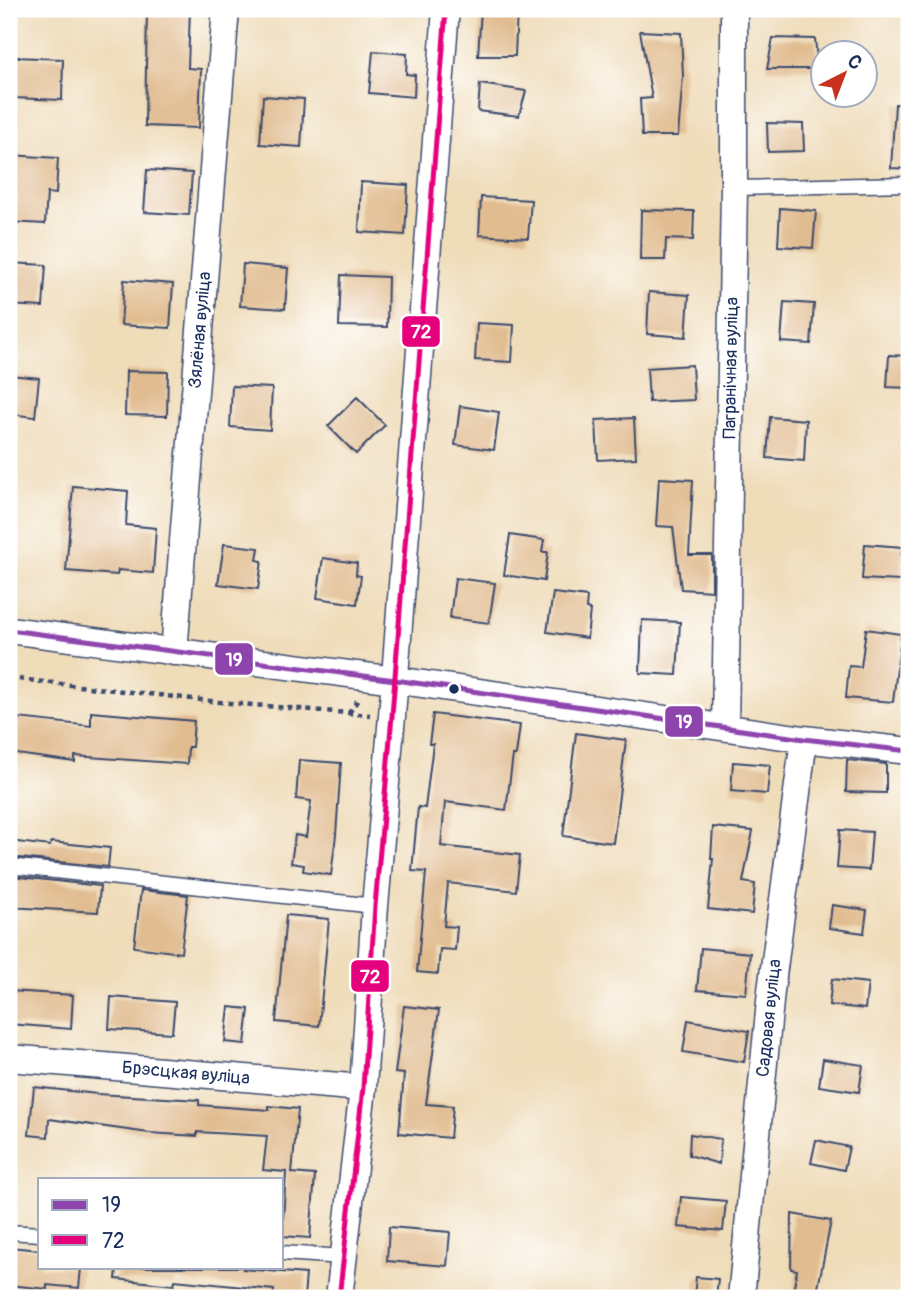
<svg xmlns="http://www.w3.org/2000/svg" width="918" height="1307" font-family="Pangolin,sans-serif">
	<rect width="100%" height="100%" fill="#fff"/>
	<filter id="ink" filterUnits="userSpaceOnUse"><feTurbulence type="fractalNoise" baseFrequency=".0143" numOctaves="2"/><feDisplacementMap in="SourceGraphic" scale="14" xChannelSelector="R" yChannelSelector="G"/><feConvolveMatrix kernelMatrix="1 2 1 2 8 2 1 2 1" color-interpolation-filters="sRGB"/></filter>
	<filter id="wash" filterUnits="userSpaceOnUse"><feTurbulence type="fractalNoise" baseFrequency=".00686" numOctaves="4" result="noise"/><feDisplacementMap in="SourceGraphic" scale="28" xChannelSelector="R" yChannelSelector="G"/><feGaussianBlur stdDeviation="1.57" result="paint"/><feColorMatrix in="noise" values="0 0 0 0 0 0 0 0 0 0 0 0 0 0 0 0 0 1.4 0 .05"/><feComposite in="paint" operator="in"/></filter>
	<g filter="url(#wash)">
		<rect width="100%" height="100%" fill="#efdcb9"/>
		<g id="blocks">
			<path fill="#e1bc90" d="M147,9H190L188,68L201,69L199,128L145,126Z
				M481,9H517L515,56H478Z
				M640,31L681,33L683,76L678,136H642L640,99L652,98Z
				M773,38L815,39L818,69H767Z
				M373,51L407,54L406,74L415,75L414,97L369,93Z
				M15,57L63,59L62,100L14,98Z
				M480,84L526,91L519,116L478,111Z
				M263,96L304,99L301,147L260,144Z
				M895,104L909,105V169L891,168Z
				M767,123L803,124L804,151L768,152Z
				M9,155L58,158L56,194L47,193L45,224L10,222L12,187H9Z
				M147,170L192,173L189,215L144,212Z
				M361,182L408,185L405,235L359,232Z
				M481,197L531,200L528,238L479,235Z
				M780,208L816,211L813,248L778,246Z
				M641,210L694,211L693,240L666,239L665,260H640Z
				M9,263L46,265L43,307L9,305Z
				M243,264L288,268L285,309L240,306Z
				M341,275L388,277L387,327L339,326Z
				M124,280L173,284L170,328L121,325Z
				M649,292L689,295L686,337L647,334Z
				M784,302L814,304L811,344L781,342Z
				M477,323L514,325L512,362L475,360Z
				M889,355L909,356V388L887,387Z
				M692,365L694,400L649,402L647,368Z
				M126,371L168,372L167,416L125,415Z
				M9,375L39,378L35,417L9,414Z
				M232,386L272,388L270,430L230,427Z
				M357,397L385,425L356,454L328,426Z
				M460,406L499,412L494,450L455,445Z
				M770,417L806,420L804,461L767,458Z
				M634,418L636,458L598,460L596,420Z
				M659,478L693,480L689,555H712V591L681,589L673,527L656,526Z
				M73,486L128,491L126,525L156,528L153,573L118,570L117,575L66,571Z
				M510,535L544,540L542,552H548L544,581L504,575Z
				M224,544L259,548L257,560L262,561L258,589L218,584Z
				M865,544L902,547L900,581L862,579Z
				M323,558L357,563L356,575L361,576L357,604L317,598Z
				M455,578L495,583L489,623L450,618Z
				M553,593L587,597L586,609L590,610L587,638L547,632Z
				M642,620L680,622L677,675L640,673Z
				M866,629L901,634L893,702L846,698L849,666L861,667Z
				M91,712L194,721L192,747H188L187,764L75,756V762L9,753V717L91,726Z
				M433,714L520,725L516,755H513L506,810L445,802L441,846L520,855L516,891L448,883L444,926L457,927L455,950L440,949L438,974L417,972L426,872L412,871L418,807L425,808L433,744H429Z
				M576,733L626,740L613,843L563,836Z
				M299,760L341,763L336,835L331,875L303,871L304,865L291,863L295,835L306,837L311,801L296,799Z
				M847,760L886,764V793L846,792Z
				M733,762L770,765L767,794L731,791Z
				M713,827L753,831L743,882L755,884L752,914L708,909L713,859H711Z
				M840,830L872,832L869,870L837,868Z
				M9,841L50,846L51,842L110,848L108,867L9,857Z
				M11,876L100,886L98,912L9,907Z
				M141,890L188,895L181,953L134,947Z
				M832,905L867,910L864,933L829,928Z
				M286,915L329,919L319,1026L276,1022Z
				M701,948L750,953L746,994L697,990Z
				M832,979L868,983L865,1009L829,1005Z
				M9,991L73,995L71,1029L9,1024Z
				M111,997L175,1002L172,1033L109,1029Z
				M404,1006L439,1010L426,1104L453,1106L450,1138L399,1133L404,1074L395,1073Z
				M229,1007L249,1009L245,1044L225,1042Z
				M688,1020L749,1031L744,1062L683,1052Z
				M823,1059L863,1065L859,1092L819,1086Z
				M34,1087L97,1094L199,1100V1105L269,1110V1106L298,1109L292,1173L315,1175L310,1238L282,1236L286,1172L263,1170L267,1136L197,1132V1136L149,1133L49,1119L48,1137L29,1135Z
				M690,1134L721,1139L719,1164L689,1155Z
				M816,1140L849,1147L844,1170L811,1163Z
				M681,1197L726,1201L723,1231L678,1227Z
				M792,1214L831,1221L816,1298H792L797,1270L791,1269Z
				M389,1227L450,1232L447,1266L387,1261Z
				M9,1247L40,1250V1267L81,1268L79,1288L47,1285V1289L9,1285Z
				M117,1267H244L243,1269L306,1274L304,1298H273L274,1290L175,1280L174,1285L116,1279Z
				M696,1277L718,1279L716,1298H694Z"/>
		</g>
	</g>
	<g filter="url(#ink)">
		<use href="#blocks" fill-opacity="0" stroke="#3b496c" stroke-width="2"/>
		<g fill="none" stroke-linecap="round" stroke-linejoin="round">
			<g stroke="#3b496c" stroke-width="17">
				<path id="lane" d="M734,188L909,184
					M9,866L375,906
					M9,1232L40,1234
					M282,1253L344,1257"/>
			</g>
			<g stroke="#3b496c" stroke-width="29">
				<path id="street" d="M9,630L395,680L804,739L909,751
					M174,652L226,9
					M725,727L734,188V9
					M9,1058L363,1088
					M339,1298L363,1088L375,906L392,716L446,9
					M741,1298L771,991L804,739"/>
			</g>
			<path stroke="#3b496c" stroke-width="4.5" stroke-dasharray="5 5" stroke-linecap="butt" d="M9,678L219,702L370,715
				M349,713L359,698"/>
			<use href="#lane" stroke="#fff" stroke-width="14"/>
			<use href="#street" stroke="#fff" stroke-width="26"/>
			<g stroke="#fff" stroke-width="10">
				<path id="bus-1" d="M9,630L395,680L804,739L909,751"/>
			</g>
			<g stroke="#fff" stroke-width="10">
				<path id="bus-2" d="M339,1298L363,1088L375,906L392,716L446,9"/>
			</g>
			<use href="#bus-1" stroke="#8e44ad" stroke-width="5"/>
			<use href="#bus-2" stroke="#e5007d" stroke-width="5"/>
		</g>
	</g>
	<circle fill="#1b2f5e" stroke="#fff" stroke-width="2.5" cx="454" cy="689" r="6"/>
	<g text-anchor="middle" dominant-baseline="central" stroke-width="7" stroke-linejoin="round" paint-order="stroke">
		<g font-size="18" fill="#1b2f5e" stroke="#fff">
			<text transform="translate(200 330) rotate(-85)">Зялёная вуліца</text>
			<text transform="translate(731 368) rotate(-89)">Пагранічная вуліца</text>
			<text transform="translate(769 1018) rotate(-84)">Садовая вуліца</text>
			<text transform="translate(186 1073) rotate(5)">Брэсцкая вуліца</text>
		</g>
	</g>
	<g stroke="#fff" stroke-width="2.5">
		<rect x="401" y="315" width="40" height="33" rx="7" fill="#e5007d"/>
		<rect x="214" y="642" width="40" height="34" rx="7" fill="#8e44ad"/>
		<rect x="664" y="705" width="40" height="33" rx="7" fill="#8e44ad"/>
		<rect x="350" y="959" width="40" height="34" rx="7" fill="#e5007d"/>
	</g>
	<g font-size="19" text-anchor="middle" font-weight="bold" fill="#fff">
		<text x="421" y="338">72</text>
		<text x="234" y="666">19</text>
		<text x="684" y="728">19</text>
		<text x="370" y="983">72</text>
	</g>
	<rect width="918" height="1307" fill="none" stroke="#fff" stroke-width="35"/>
	<rect x="38" y="1178" width="245" height="91" fill="#ffffff" stroke="#a4acbf" stroke-width="2"/>
	<rect x="52" y="1200" width="35" height="10" fill="#8e44ad" stroke="#a4acbf" stroke-width="2"/>
	<text x="102" y="1212" font-size="21" fill="#1b2f5e">19</text>
	<rect x="52" y="1235" width="35" height="10" fill="#e5007d" stroke="#a4acbf" stroke-width="2"/>
	<text x="102" y="1248" font-size="21" fill="#1b2f5e">72</text>
	<g transform="translate(844 74) rotate(42)"><circle r="33" fill="#ffffff" stroke="#a4acbf" stroke-width="2"/>
	<path d="M0-5L12 26L0 18L-12 26Z" fill="#c8321e"/>
	<text y="-10" font-size="19" font-weight="bold" text-anchor="middle" fill="#1b2f5e">С</text>
	</g>
</svg>
